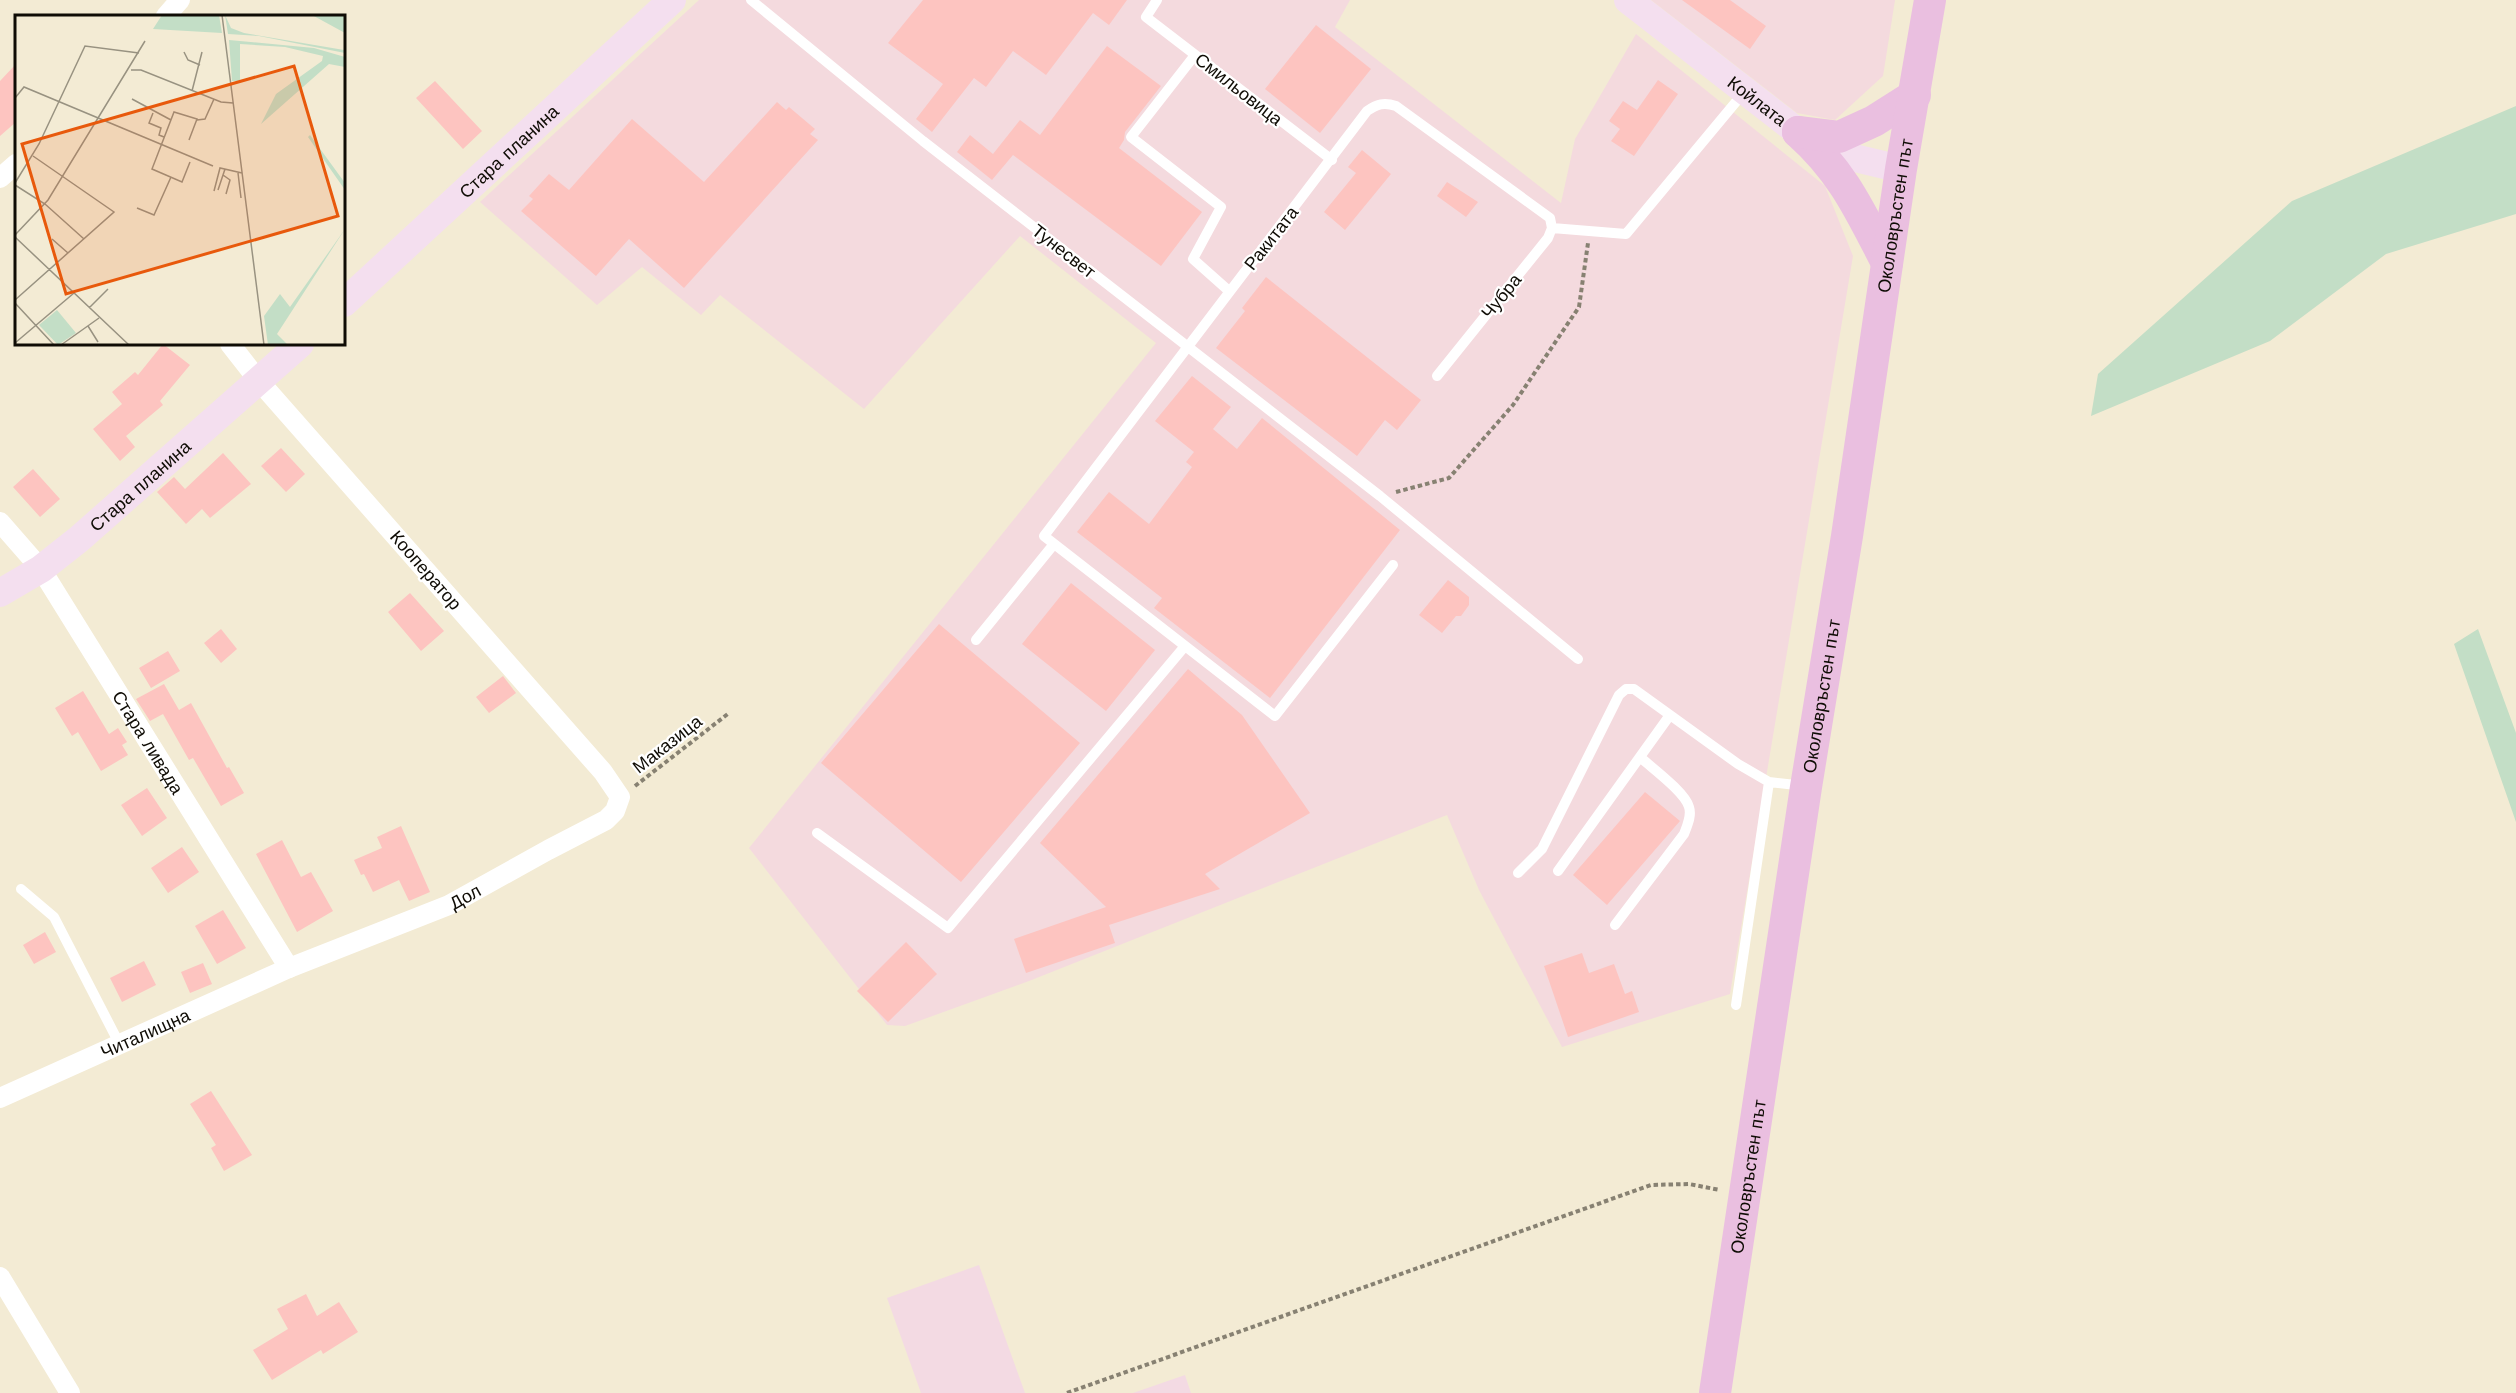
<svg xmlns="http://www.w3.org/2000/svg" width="2516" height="1393" font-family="'Work Sans',sans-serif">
	<rect width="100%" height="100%" fill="#f3ebd4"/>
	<path fill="#f3dae3" d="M979,1265L1025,1393H921L887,1298Z
		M1185,1375L1191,1393H1133Z"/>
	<path fill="#f4dade" d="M699,0H1350L1335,27L1561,203L1575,139L1636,34L1825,186L1853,256L1730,994L1562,1047L1479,890L1447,815L1029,981L905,1026L887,1025L749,848L1156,343L1020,236L864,409L720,295L701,315L642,267L597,305L480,202Z
		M1651,0H1895L1883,76L1835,120L1797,113Z"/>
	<path fill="#c3dec6" d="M2516,106V214L2386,254L2270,341L2091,416L2098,374L2292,201Z
		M2478,629L2516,733V822L2454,644Z"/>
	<path fill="#fdc4c0" d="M923,0H1127L1109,25L1093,13L1046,75L1013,51L986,87L974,78L932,132L916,119L943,84L888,43Z
		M1682,0H1730L1766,26L1750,49Z
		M1316,25L1371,69L1320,133L1265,89Z
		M1107,46L1161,86L1125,132L1124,140L1119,148L1202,212L1161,266L1013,155L992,180L957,152L970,135L993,154L1020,120L1040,135Z
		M16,64V122L0,136V81Z
		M1658,80L1678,94L1634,156L1611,141L1620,129L1609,121L1623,101L1637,110Z
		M435,81L482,131L463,149L416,98Z
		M777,102L786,110L789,107L815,129L810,134L818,140L684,288L629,239L596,276L521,211L533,199L529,196L549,174L569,190L632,119L704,182Z
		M1362,150L1391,174L1345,230L1324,212L1356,173L1348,167Z
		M1447,182L1478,202L1466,217L1437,196Z
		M1266,277L1421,400L1397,430L1385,420L1357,456L1216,348L1245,311L1242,308Z
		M163,344L190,365L160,401L163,405L126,436L135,447L120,461L93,429L122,404L112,392L135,372L138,375Z
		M1192,376L1231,407L1213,429L1237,449L1262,418L1400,530L1270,698L1154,608L1162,598L1077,532L1109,492L1149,524L1192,467L1186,462L1194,452L1155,421Z
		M281,448L305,474L286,492L261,466Z
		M223,453L251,484L210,518L202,509L186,524L157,492L174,477L185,489Z
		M33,469L60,499L40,517L13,487Z
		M1448,580L1469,597V605L1461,616H1456L1442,633L1419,615Z
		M1071,583L1155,650L1106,711L1022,644Z
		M410,593L444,631L421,651L388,612Z
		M939,624L1080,743L961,882L821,763Z
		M221,629L237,649L221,663L204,643Z
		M168,651L180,671L151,688L139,668Z
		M1188,669L1242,715L1310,813L1205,874L1220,889L1109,925L1115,943L1026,973L1014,939L1106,907L1040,843Z
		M503,676L516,693L489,713L476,697Z
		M164,684L179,710L191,703L227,768L229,767L244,793L221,806L193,758L189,760L163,714L150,721L136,699Z
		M83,691L109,734L118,728L127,742L122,745L128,755L101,771L78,732L72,736L55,708Z
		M147,788L167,818L142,836L121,805Z
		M1645,792L1680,821L1607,905L1573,875Z
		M401,826L430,892L409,901L399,880L373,892L364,874L361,875L354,860L382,848L377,837Z
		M282,840L301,877L311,872L333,911L297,932L256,854Z
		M182,847L199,872L168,893L151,868Z
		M223,910L246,948L217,964L195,926Z
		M45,932L56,952L34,964L23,945Z
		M906,942L937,974L888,1022L857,991Z
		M1582,953L1589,973L1614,964L1625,994L1632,991L1639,1012L1568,1037L1544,966Z
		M144,961L156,985L122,1002L110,978Z
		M203,963L212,984L190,993L181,972Z
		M211,1091L252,1155L224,1171L211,1148L216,1145L190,1104Z
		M306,1294L317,1316L339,1302L358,1332L323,1354L321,1350L272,1380L253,1350L288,1329L277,1309Z"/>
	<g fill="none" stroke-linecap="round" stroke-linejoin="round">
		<path stroke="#878172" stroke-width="4" stroke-dasharray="4.5 3" stroke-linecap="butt" d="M1396,492L1449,478L1513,405L1579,307L1588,243
			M635,786L729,713
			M1067,1393L1651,1185L1689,1184L1720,1190"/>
		<path stroke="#fff" stroke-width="10" d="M751,0L923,141L1380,496L1578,659
			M1157,0L1146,17L1332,160
			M1195,55L1131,137L1221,207L1193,259L1229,291
			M1552,228L1626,234L1745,91
			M1393,565L1275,716L1044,536L1367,111C1377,104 1384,102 1396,106L1550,218L1552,228L1548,238L1437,376
			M976,640L1054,544
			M817,833L948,928L1185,646
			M1558,871L1670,715
			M1518,873L1542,849L1619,695L1626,689H1634L1738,764L1769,782L1805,786
			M21,889L54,917L120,1045
			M1615,925L1684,834C1687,826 1692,816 1689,807C1685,792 1652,768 1640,757
			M1736,1005L1769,782"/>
		<g stroke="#fff" stroke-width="20">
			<path d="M166,16L180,0"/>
			<path d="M0,178L16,164"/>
			<path id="s1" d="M0,522L41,569L289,968"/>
			<path id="s2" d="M0,1098L289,968L449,905L548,850L606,820L615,811L620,797L603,772L259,381L230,344"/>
			<path d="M0,1277L70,1393"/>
		</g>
		<g stroke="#f4dfef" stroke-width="28">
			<path id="s3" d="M1628,0L1798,132L1842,155L1901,169"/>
			<path id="s4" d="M344,303L672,0"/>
			<path id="s5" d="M0,593L41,569L79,539L300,344"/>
		</g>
		<g stroke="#eabfe0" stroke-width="32">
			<path d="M1798,132C1843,172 1860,211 1887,263"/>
			<path d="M1798,132L1839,137L1874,121L1915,95"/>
			<path id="s6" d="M1715,1393L1806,787L1847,536L1901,169L1930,0"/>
		</g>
	</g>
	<g text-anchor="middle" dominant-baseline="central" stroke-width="4.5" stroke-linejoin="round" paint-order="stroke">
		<g font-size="18" fill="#0f0c05" stroke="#fff">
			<text transform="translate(1239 89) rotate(38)">Смильовица</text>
			<text stroke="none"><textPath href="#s3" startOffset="164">Койлата</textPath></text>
			<text stroke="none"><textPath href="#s4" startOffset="224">Стара планина</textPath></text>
			<text stroke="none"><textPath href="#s6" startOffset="1191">Околовръстен път</textPath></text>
			<text transform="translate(1271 238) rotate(-52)">Ракитата</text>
			<text transform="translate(1064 251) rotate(38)">Тунесвет</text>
			<text transform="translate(1501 296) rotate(-51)">Чубра</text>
			<text stroke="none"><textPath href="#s5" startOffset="177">Стара планина</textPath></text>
			<text transform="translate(426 570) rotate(49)">Кооператор</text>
			<text stroke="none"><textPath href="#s6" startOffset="705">Околовръстен път</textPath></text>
			<text stroke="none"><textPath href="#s1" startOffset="266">Стара ливада</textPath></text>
			<text transform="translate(667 744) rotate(-38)">Маказица</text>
			<text stroke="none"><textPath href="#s2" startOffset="507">Дол</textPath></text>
			<text stroke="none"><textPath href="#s2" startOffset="159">Читалищна</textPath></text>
			<text stroke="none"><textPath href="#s6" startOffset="219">Околовръстен път</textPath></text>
		</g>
	</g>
	<g transform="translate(15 15)">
		<rect width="330" height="330" fill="#f3ebd4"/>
		<path d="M147,0H204L207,18L138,14ZM210,0L216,13L229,18L329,35L330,20V38L244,21L213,19ZM297,0H330V18ZM214,25L299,33L330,42V52L314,49L246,109L261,79L307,46L308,41L270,32L225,29V66H217ZM295,120L330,168V175L293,122ZM330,214L262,319L273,330H253L249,301L265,279L275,292ZM42,295L61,318L43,330L24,310Z" fill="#c3dec6"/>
		<path fill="none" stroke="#989281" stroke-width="1.5" d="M207,0L249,330M169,37L173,45L185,50M116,55H126L206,87L218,88M177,76L187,37M0,83L9,72L198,151M117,84L156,105M138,98L134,108L146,113L144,120L149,122M182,105L190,104L199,84M174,125L182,104L159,97L137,154L167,167L175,147M223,158L226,183M208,160L215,165L211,179M0,168L24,129L70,31L124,38M0,170L30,189L69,224M203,175L210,154M199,176L205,153L227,158M122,193L139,200L156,162M0,220L33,185L130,26M0,222L114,330M37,224L53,238M0,285L99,197L18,141M0,288L39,330M74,293L93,274M73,311L83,327M0,328L59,278M46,330L84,303"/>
		<path fill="#e8590c" fill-opacity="0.15" stroke="#e8590c" stroke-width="3" d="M279,51L323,201L51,279L7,129Z"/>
		<rect width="330" height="330" fill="none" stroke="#0f0c05" stroke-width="3"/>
	</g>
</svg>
